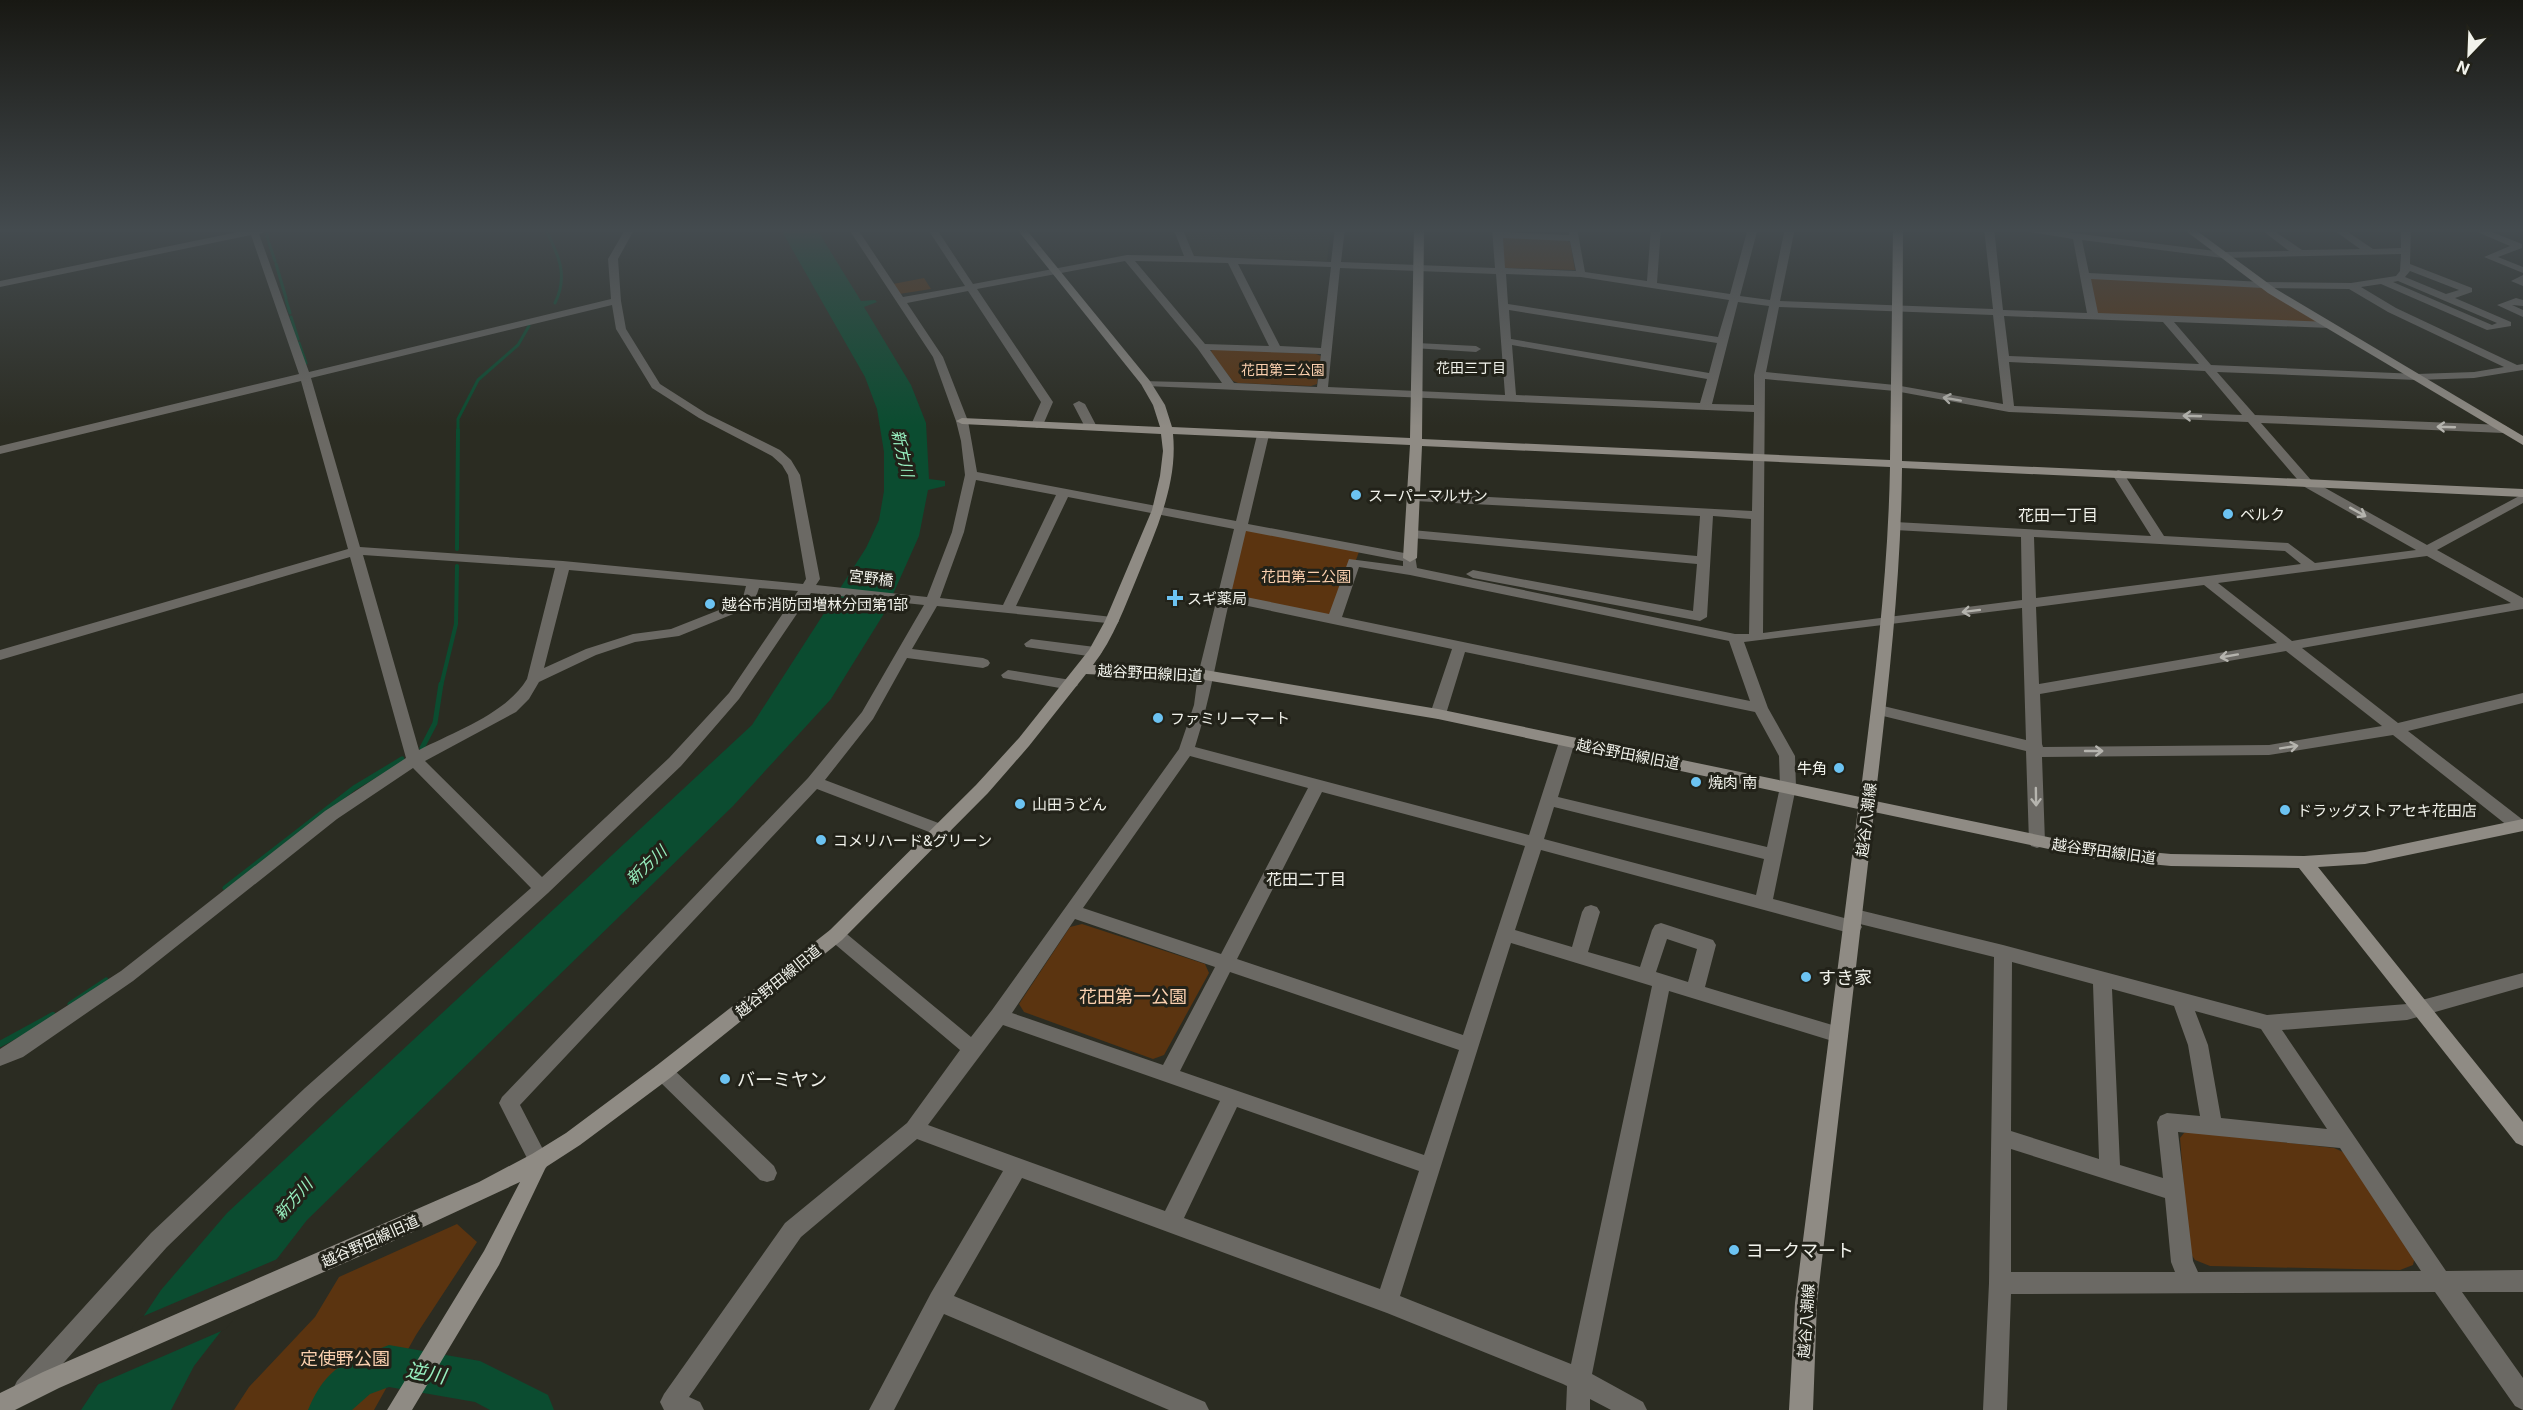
<svg xmlns="http://www.w3.org/2000/svg" width="2523" height="1410" font-family="Inter,'Noto Sans JP',sans-serif">
	<rect width="100%" height="100%" fill="#2b2c22"/>
	<path fill="#363626" d="M1182,228H1331L1327,261L1192,256Z"/>
	<path fill="#5b3410" d="M1506,237L1565,240L1570,242L1575,270L1503,268L1502,239Z
		M924,278L931,289L899,294L893,284Z
		M2089,278L2261,287L2322,324L2097,316Z
		M1213,349L1316,354L1321,356L1317,384L1311,386L1238,383L1233,381L1210,352Z
		M1241,526L1360,549L1334,620L1224,597Z
		M1082,924L1205,964L1209,973L1164,1055L1153,1059L1024,1012L1019,1004L1070,927Z
		M2194,1132L2334,1148L2343,1152L2415,1256L2413,1265L2400,1270L2210,1266L2195,1260L2189,1251L2180,1138L2184,1133Z
		M457,1224L477,1242L416,1335L374,1410H234L249,1387L315,1317L339,1277Z"/>
	<path fill="#0b4c30" d="M780,228H816L861,301L875,300L877,302L864,307L911,385L926,423L929,479L945,481V486L928,490L919,536L885,612L831,699L733,806L307,1220L194,1366L171,1410H81L161,1290L227,1213L752,725L866,548L879,520L884,491V452L877,409L865,377Z"/>
	<path fill="#2b2c22" d="M282,1257L226,1329L92,1387L139,1318Z"/>
	<g fill="none" stroke-linecap="round" stroke-linejoin="round">
		<path stroke="#0b4c30" stroke-width="3" d="M545,228C558,254 569,275 555,303
			M267,234L268,240
			M269,243L275,261
			M276,264L286,298
			M286,300L290,313
			M291,317L298,339
			M299,343L306,363
			M458,431V419L478,380L518,345L529,326"/>
		<path stroke="#0b4c30" stroke-width="4" d="M457,549L458,430
			M441,686L456,624L457,566"/>
		<path stroke="#0b4c30" stroke-width="5" d="M422,748L435,723L441,684
			M225,888L354,788L402,759
			M70,1004L106,980"/>
		<path stroke="#0b4c30" stroke-width="6" d="M0,1044L53,1015"/>
		<path fill="#0b4c30" fill-rule="evenodd" d="M389,1345L480,1361L548,1395L554,1410H490L475,1402L389,1387L370,1394L352,1410H308C327,1365 346,1362 389,1345Z"/>
		<path fill="#6b6964" fill-rule="evenodd" d="M257,228H277L259,234L309,372L611,299L608,259L626,228H635L618,259L621,301L626,329L660,384L707,414L780,450L791,460L800,475L820,579L816,585L927,597L952,532L965,475L961,441L956,421L933,357L848,228H857L903,297L965,286L927,228H936L973,284L1127,255L1184,256L1173,228H1182L1194,256L1331,262L1335,228H1345L1341,262L1495,268L1492,228H1502V232L1569,235V228H1577L1585,272L1647,281L1651,228H1661L1657,283L1730,294L1748,228H1758L1740,296L1770,300L1785,228H1795L1780,301L1993,309L1984,228H1994L2003,310L2087,313L2073,239L2005,228H2034L2223,252L2289,251L2259,228H2270L2302,250L2360,249L2331,228H2342L2373,249L2401,248V228H2411L2410,264L2472,288V292L2455,298L2511,322V326L2487,330L2381,284L2361,287L2396,308L2517,365L2523,364V370L2474,378L2417,380L2217,372L2255,415L2504,425L2510,429L2504,433L2261,423L2311,480L2427,545L2523,494V503L2437,550L2523,598V609L2302,648L2398,723L2523,693V703L2408,731L2523,820V831L2513,830L2393,735L2269,755L2042,757L2045,842L2043,846L2037,848L2031,846L2029,842L2026,751L1879,715L1871,710L1879,705L2026,740L2022,608L1744,642L1768,708L1795,756L1796,787L1773,899L1848,919L1849,911L1855,909L2003,945L2267,1015L2407,1004L2523,973V987L2407,1020L2282,1030L2446,1271L2523,1270V1292H2462L2523,1378V1410L2515,1406L2435,1292L2011,1294L2007,1410H1983L1989,1283L1994,957L1860,924L1862,927L1859,932L1853,934L1541,850L1515,930L1572,947L1582,912L1585,907L1591,905L1597,907L1600,912L1588,952L1640,967L1652,930L1655,925L1661,923L1713,940L1716,945L1705,987L1839,1027L1846,1029L1848,1035L1846,1041L1839,1043L1669,991L1592,1374L1643,1402L1647,1410H1611L1590,1399V1410H1566L1567,1386L1563,1384L1387,1313L1022,1178L954,1296L1205,1402L1209,1410H1169L944,1314L894,1410H869L931,1293L1003,1171L917,1139L801,1237L689,1397L700,1402L704,1410H664L660,1402L664,1394L785,1223L907,1123L960,1050L830,940L827,935L830,930L836,928L842,930L971,1037L992,1010L1179,749L1194,705L1198,675L1234,529L1068,497L1016,606L1112,617L1117,618L1119,621L1117,624L937,606L912,649L983,658L988,660L990,663L988,666L983,668L907,658L873,719L825,780L949,827L951,831L949,835H937L817,789L520,1105L549,1161L546,1168L539,1170L532,1168L499,1103L502,1097L808,778L862,712L924,605L811,593L739,699L681,766L548,893L319,1100L167,1247L33,1397L25,1401L17,1397L13,1389L17,1381L151,1233L305,1088L531,888L413,768L337,819L133,981L23,1057L0,1066V1049L121,971L325,811L406,758L350,557L0,660V650L348,549L301,381L0,454V446L299,374L251,235L0,287V281ZM1503,238L1570,241L1576,271L1505,268ZM2082,240L2223,258L2401,254L2400,271L2396,276L2351,283L2263,282L2089,273ZM1125,261L1198,349L1222,383L1142,381L1140,383L1146,386L1754,412L1752,511L1415,493L1409,497L1415,501L1700,516L1697,556L1412,530L1406,534L1412,538L1697,564L1693,611L1473,570L1466,574L1473,578L1700,621L1707,617L1713,516L1751,519L1749,634H1735L1417,568L1415,555L1248,524L1269,435L1263,431L1257,435L1236,521L977,472L968,421L943,357L907,303L968,291L1041,402L1031,425L1037,428L1043,425L1053,402L977,289ZM1135,261L1228,263L1269,346L1205,344ZM1238,264L1331,267L1321,348L1280,346ZM1340,268L1496,274L1505,395L1328,387ZM2410,271L2459,290L2446,294L2405,277ZM1506,274L1581,277L1729,300L1718,337L1508,304ZM2091,279L2263,288L2349,289L2388,312L2504,367L2474,372L2417,374L2211,365L2174,322L2330,328L2335,325L2330,322L2098,313ZM2398,281L2497,323L2492,325L2393,282ZM1738,302L1769,306L1754,375V405L1712,404ZM612,305L616,329L652,388L699,418L772,456L782,465L788,475L806,579L803,584L563,561L360,547L311,378ZM1779,307L1993,315L2003,404L1895,385L1766,372ZM1509,310L1717,343L1709,373L1511,339ZM2004,316L2163,322L2199,364L2009,356ZM1512,345L1707,379L1700,403L1516,395ZM1210,350L1321,354L1317,387L1234,383ZM2009,362L2205,371L2242,415L2014,406ZM1765,379L1895,391L2009,412L2248,422L2303,486L2416,550L2315,563L2288,543L2164,536L2122,471L2118,470L2112,474L2151,536L1895,522L1889,526L1895,530L2021,537L2022,600L1763,633ZM976,480L1056,495L1003,605L940,598L964,532ZM1246,531L1403,561V566L1349,559L1329,614L1231,594ZM2034,537L2285,551L2301,564L2036,598ZM363,555L555,568L527,679C506,714 454,732 419,750ZM2427,556L2511,603L2292,641L2218,583ZM1359,567L1410,575L1729,641L1750,701L1342,617ZM569,570L746,586L742,601L671,629L633,634L586,649L544,668ZM2204,585L2277,643L2039,684L2036,607ZM759,588L798,591L729,693L669,758L542,877L425,761L516,712L529,699L539,682L596,655L635,642L679,636L753,606ZM1229,602L1452,649L1430,714L1438,719L1446,714L1465,652L1755,712L1779,756L1780,787L1767,847L1558,797L1575,742L1572,738H1562L1559,742L1529,835L1195,747C1210,700 1218,651 1229,602ZM2286,651L2382,726L2269,745L2043,747L2042,744L2040,694ZM1190,756L1308,788L1221,954L1083,908ZM1322,792L1525,846L1463,1035L1237,959ZM1554,807L1764,859L1756,895L1544,839ZM1075,919L1215,967L1163,1065L1012,1013ZM1667,939L1697,949L1688,982L1656,972ZM1511,943L1652,986L1571,1364L1400,1296ZM2012,962L2093,984L2099,1159L2011,1131ZM1230,972L1459,1050L1424,1155L1180,1071ZM2112,989L2174,1006L2188,1045L2200,1116L2167,1113L2160,1116L2157,1122L2163,1178L2120,1165ZM2195,1011L2261,1029L2327,1129L2221,1118L2208,1045ZM1003,1025L1220,1101L1165,1211L928,1125ZM1237,1107L1419,1171L1380,1289L1184,1218ZM2178,1132L2340,1148L2421,1271L2198,1272L2193,1261ZM2011,1149L2165,1198L2171,1262L2175,1272H2011Z
			M2468,228H2482L2522,244V248L2498,257L2523,267V273L2484,257L2510,246Z
			M2523,275V286L2511,281Z
			M2516,298L2523,300V306L2512,305L2523,310V317L2497,305Z
			M1417,343L1476,346L1481,349L1476,352L1413,348V344Z
			M1079,401L1085,404L1097,427L1095,429H1087L1085,427L1073,404Z
			M1031,639L1095,647L1102,652L1095,657L1026,647L1024,644Z
			M1008,670L1071,680L1078,685L1071,690L1003,678L1001,675Z
			M663,1064L670,1066L774,1166L777,1173L774,1180L767,1182L760,1180L656,1078L653,1072L656,1066Z"/>
		<path fill="#8f8b84" fill-rule="evenodd" d="M1016,228H1025L1150,381L1165,405L1172,427L1410,438L1414,228H1424L1422,439L1890,460L1893,228H1903L1902,461L2523,489V497L1902,468C1901,580 1888,690 1875,801L2096,847L2171,854L2304,856L2365,852L2523,819V831L2365,864L2318,867L2523,1122V1146L2516,1143L2299,868L2171,866L2096,859L1874,812L1817,1303L1813,1410H1789L1795,1303L1858,809L1438,719L1205,680L1086,674L1029,746L988,793L842,940L670,1078L580,1145L546,1167L499,1265L412,1410H387L484,1251L520,1182L365,1254L59,1388L15,1410H0V1393L43,1372L479,1182L532,1154L566,1133L656,1066L830,930L976,785L1019,738L1089,650L1105,621L1152,510L1160,476L1163,451L1161,434L962,424L956,421L962,418L1160,427L1153,405L1141,384ZM1173,434L1410,445L1403,558L1410,562L1417,558L1422,446L1890,467C1888,578 1874,687 1860,797L1438,709L1205,670L1093,665C1114,638 1125,606 1138,575C1156,530 1178,484 1173,434Z
			M2182,228H2193L2276,289L2523,436V445L2268,293Z"/>
	</g>
	<defs><path id="oneway-shaft" d="M-6 0H5M1.5-3L5.5 0L1.5 3" fill="none" stroke-width="1.6" stroke-linecap="round" stroke-linejoin="round" transform="scale(1.5)"/></defs>
	<g stroke="#b5b4ae">
		<use href="#oneway-shaft" transform="translate(1952 399) rotate(-170)"/>
		<use href="#oneway-shaft" transform="translate(2192 416) rotate(-178)"/>
		<use href="#oneway-shaft" transform="translate(2446 427) rotate(-178)"/>
		<use href="#oneway-shaft" transform="translate(2358 512) rotate(29)"/>
		<use href="#oneway-shaft" transform="translate(1971 611) rotate(173)"/>
		<use href="#oneway-shaft" transform="translate(2229 656) rotate(170)"/>
		<use href="#oneway-shaft" transform="translate(2289 747) rotate(-9)"/>
		<use href="#oneway-shaft" transform="translate(2094 751)"/>
		<use href="#oneway-shaft" transform="translate(2036 797) rotate(89)"/>
	</g>
	<linearGradient id="sky" x2="0" y2="1"><stop stop-color="#181813"/><stop offset="0.54" stop-color="#444b4f"/><stop offset="1" stop-color="#444b4f" stop-opacity="0"/></linearGradient>
	<rect width="2523" height="426" fill="url(#sky)"/>
	<g fill="#6cc3f2" stroke="#222219" stroke-width="2">
		<circle cx="1356" cy="495" r="6"/>
		<circle cx="2228" cy="514" r="6"/>
		<path d="M1172 589h6v6h6v6h-6v6h-6v-6h-6v-6h6z"/>
		<circle cx="710" cy="604" r="6"/>
		<circle cx="1158" cy="718" r="6"/>
		<circle cx="1839" cy="768" r="6"/>
		<circle cx="1696" cy="782" r="6"/>
		<circle cx="1020" cy="804" r="6"/>
		<circle cx="2285" cy="810" r="6"/>
		<circle cx="821" cy="840" r="6"/>
		<circle cx="1806" cy="977" r="6"/>
		<circle cx="725" cy="1079" r="6"/>
		<circle cx="1734" cy="1250" r="6"/>
	</g>
	<g text-anchor="middle" dominant-baseline="central" stroke-width="6" stroke-linejoin="round" paint-order="stroke">
		<g font-size="14" fill="#f1f2eb" stroke="#222219">
			<text x="1471" y="367">花田三丁目</text>
		</g>
		<g font-size="14" fill="#fbd0af" stroke="#222219">
			<text x="1283" y="369">花田第三公園</text>
		</g>
		<g font-size="15" fill="#f1f2eb" stroke="#222219" text-anchor="start">
			<text x="1368" y="495">スーパーマルサン</text>
			<text x="2240" y="514">ベルク</text>
			<text x="1187" y="598">スギ薬局</text>
			<text x="722" y="604">越谷市消防団増林分団第1部</text>
			<text x="1170" y="718">ファミリーマート</text>
			<text x="1827" y="768" text-anchor="end">牛角</text>
			<text x="1708" y="782">焼肉 南</text>
			<text x="1032" y="804">山田うどん</text>
			<text x="2297" y="810">ドラッグストアセキ花田店</text>
			<text x="833" y="840">コメリハード&amp;グリーン</text>
		</g>
		<g font-size="15" fill="#fbd0af" stroke="#222219">
			<text x="1306" y="576">花田第二公園</text>
		</g>
		<g font-size="15" fill="#f1f2eb" stroke="#222219">
			<text transform="translate(871 578) rotate(7)">宮野橋</text>
			<text transform="translate(1150 673) rotate(3)">越谷野田線旧道</text>
			<text transform="translate(1628 754) rotate(11)">越谷野田線旧道</text>
			<text transform="translate(1866 820) rotate(-83)">越谷八潮線</text>
			<text transform="translate(2104 851) rotate(8)">越谷野田線旧道</text>
			<text transform="translate(778 981) rotate(-39)">越谷野田線旧道</text>
			<text transform="translate(370 1241) rotate(-24)">越谷野田線旧道</text>
			<text transform="translate(1806 1321) rotate(-86)">越谷八潮線</text>
		</g>
		<g font-size="16" font-style="italic" fill="#97efbf" stroke="#222219">
			<text transform="translate(903 453) rotate(77)">新方川</text>
			<text transform="translate(646 865) rotate(-43)">新方川</text>
			<text transform="translate(293 1199) rotate(-48)">新方川</text>
		</g>
		<g font-size="16" fill="#f1f2eb" stroke="#222219">
			<text x="2058" y="515">花田一丁目</text>
			<text x="1306" y="879">花田二丁目</text>
		</g>
		<g font-size="18" fill="#f1f2eb" stroke="#222219" text-anchor="start">
			<text x="1818" y="977">すき家</text>
			<text x="737" y="1079">バーミヤン</text>
			<text x="1746" y="1250">ヨークマート</text>
		</g>
		<g font-size="18" fill="#fbd0af" stroke="#222219">
			<text x="1133" y="996">花田第一公園</text>
			<text x="345" y="1358">定使野公園</text>
		</g>
		<g font-size="20" font-style="italic" fill="#97efbf" stroke="#222219">
			<text transform="translate(426 1373) rotate(10)">逆川</text>
		</g>
	</g>
	<g transform="translate(2469 54) rotate(203)" stroke="#222219" stroke-width="4.5" paint-order="stroke">
	<path d="M0-4.5L10 22L0 15L-10 22Z" fill="#f1f2eb"/>
	<text y="-9" font-size="16" font-weight="bold" text-anchor="middle" fill="#f1f2eb">N</text>
	</g>
</svg>
